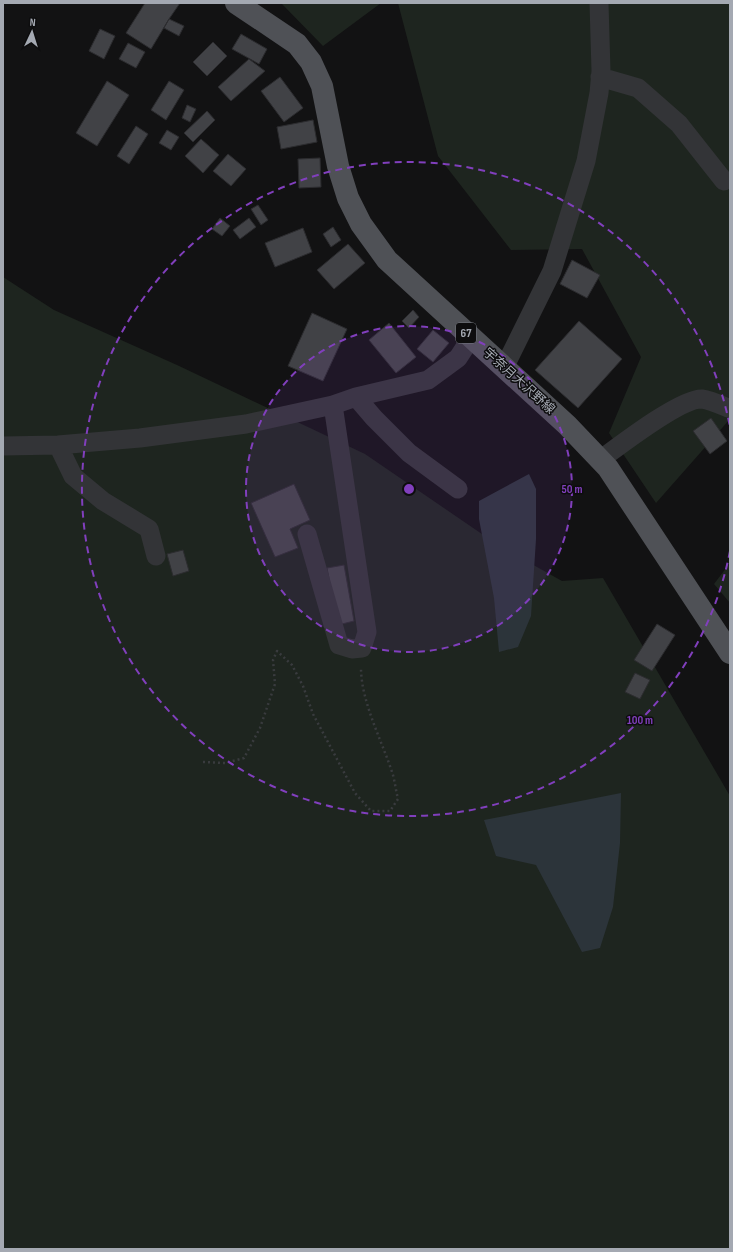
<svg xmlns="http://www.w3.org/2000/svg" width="733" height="1252" font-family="'Sofia Sans Condensed','Noto Sans JP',sans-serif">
	<rect width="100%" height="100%" fill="#121213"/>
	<path fill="#1e251f" d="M281,3H381L323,46Z
		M398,3H730V419L656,503L609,433L641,357L582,249L511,250L438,156Z
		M3,277L54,310L177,365L365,454L498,545L562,581L603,578L730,796V1249H3Z
		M730,563V603L714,584Z"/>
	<path fill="#2c343a" d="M529,474L536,489V539L531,616L518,647L499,652L494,598L479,519V501Z
		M621,793L620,843L613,907L600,948L582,952L536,865L496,856L484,820Z"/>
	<path fill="#414246" stroke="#2c2c2f" d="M145,3H180L169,19L151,49L126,33Z
		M169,19L184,26L179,36L164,28Z
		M100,29L115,36L104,59L89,51Z
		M241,34L267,49L259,64L232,49Z
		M213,42L227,56L207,76L193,62Z
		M128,43L145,52L136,68L119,59Z
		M249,59L265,71L231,101L218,87Z
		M280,77L303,108L284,122L261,91Z
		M107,81L129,95L97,146L76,133Z
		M169,81L184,90L166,120L151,110Z
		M187,105L196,109L190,122L182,118Z
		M207,111L215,120L193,142L184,133Z
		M313,120L317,142L281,149L277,127Z
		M136,126L148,134L129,164L117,156Z
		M167,130L179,137L171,150L159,143Z
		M201,139L219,155L203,173L185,156Z
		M228,154L246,169L231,186L213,171Z
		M320,158L321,187L299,188L298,159Z
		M258,205L268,220L261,225L251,209Z
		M220,218L230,226L222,236L212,229Z
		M249,218L256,227L240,239L233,230Z
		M333,227L341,240L331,247L323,234Z
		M303,228L312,252L275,267L265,243Z
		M348,244L365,263L334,289L317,270Z
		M572,260L600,275L587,298L560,284Z
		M413,310L419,317L409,328L402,321Z
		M312,313L347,329L323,381L288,366Z
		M579,321L622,359L578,408L535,370Z
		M389,323L416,357L396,373L369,340Z
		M433,330L449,343L433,362L417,349Z
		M711,418L727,441L710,454L693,431Z
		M294,484L310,520L290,529L298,548L275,557L251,503Z
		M183,550L189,571L173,576L167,554Z
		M344,565L354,621L338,625L327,568Z
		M657,624L675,635L652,671L634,660Z
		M635,673L650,680L640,699L625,692Z"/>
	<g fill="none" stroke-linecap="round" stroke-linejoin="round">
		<path stroke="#393b3e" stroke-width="2.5" stroke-dasharray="2 3" stroke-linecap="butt" d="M203,762L225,763L244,758L260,728L275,684L273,660L277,651L292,665L303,686L313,714L355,793L371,811H390L398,799C396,791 395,783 393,775C383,743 361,702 361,668"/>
		<path stroke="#333437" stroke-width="19" d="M600,77L638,88L679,124L724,181
			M504,368L552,271L586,161L599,93L601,71L599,3
			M356,397L374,418L409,453L458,489
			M58,445L73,476L103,501L149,529L156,556
			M3,446L58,445L140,438L246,424L333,405L356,397L428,380L458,358L471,338
			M600,460C619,446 681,398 702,399C710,400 721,405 728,408
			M307,534L339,645L352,649L362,648L367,632L333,405"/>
		<path stroke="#4f5156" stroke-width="22" d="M236,3L297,44L311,62L322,86L338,166L348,198L361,224L387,260L567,425L608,468L730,653"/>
	</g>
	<circle cx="409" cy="489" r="163" fill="#813fbd" fill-opacity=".12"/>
	<g fill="none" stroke="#813fbd" stroke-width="2" stroke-dasharray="7 5">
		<circle cx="409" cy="489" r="163"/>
		<path d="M730 551A327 327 0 1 1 730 427"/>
	</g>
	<g text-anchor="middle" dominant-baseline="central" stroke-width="3" stroke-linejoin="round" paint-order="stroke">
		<rect fill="#0d0d0e" stroke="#777a81" stroke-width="1" x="456" y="323" width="20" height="20" rx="3"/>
		<g font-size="12" font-weight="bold" fill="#a4a9b2">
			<text x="466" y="333">67</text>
		</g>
		<g font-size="13" fill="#a4a9b2" stroke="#0d0d0e">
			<text transform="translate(519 381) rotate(42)">宇奈月大沢野線</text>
		</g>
	</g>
	<circle cx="409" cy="489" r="6" fill="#813fbd" stroke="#0d0d0e" stroke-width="2"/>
	<g font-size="12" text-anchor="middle" font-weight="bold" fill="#813fbd" stroke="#0d0d0e" stroke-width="3" stroke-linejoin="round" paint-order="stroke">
		<text x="572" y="493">50 m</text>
		<text x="640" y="724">100 m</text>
	</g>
	<rect width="733" height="1252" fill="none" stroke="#a4a9b2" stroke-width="8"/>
	<g transform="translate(32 32) rotate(4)" stroke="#0d0d0e" stroke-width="3" paint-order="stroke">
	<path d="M0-3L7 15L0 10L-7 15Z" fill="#a4a9b2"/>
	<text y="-6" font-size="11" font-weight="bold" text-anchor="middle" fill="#a4a9b2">N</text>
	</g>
</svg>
